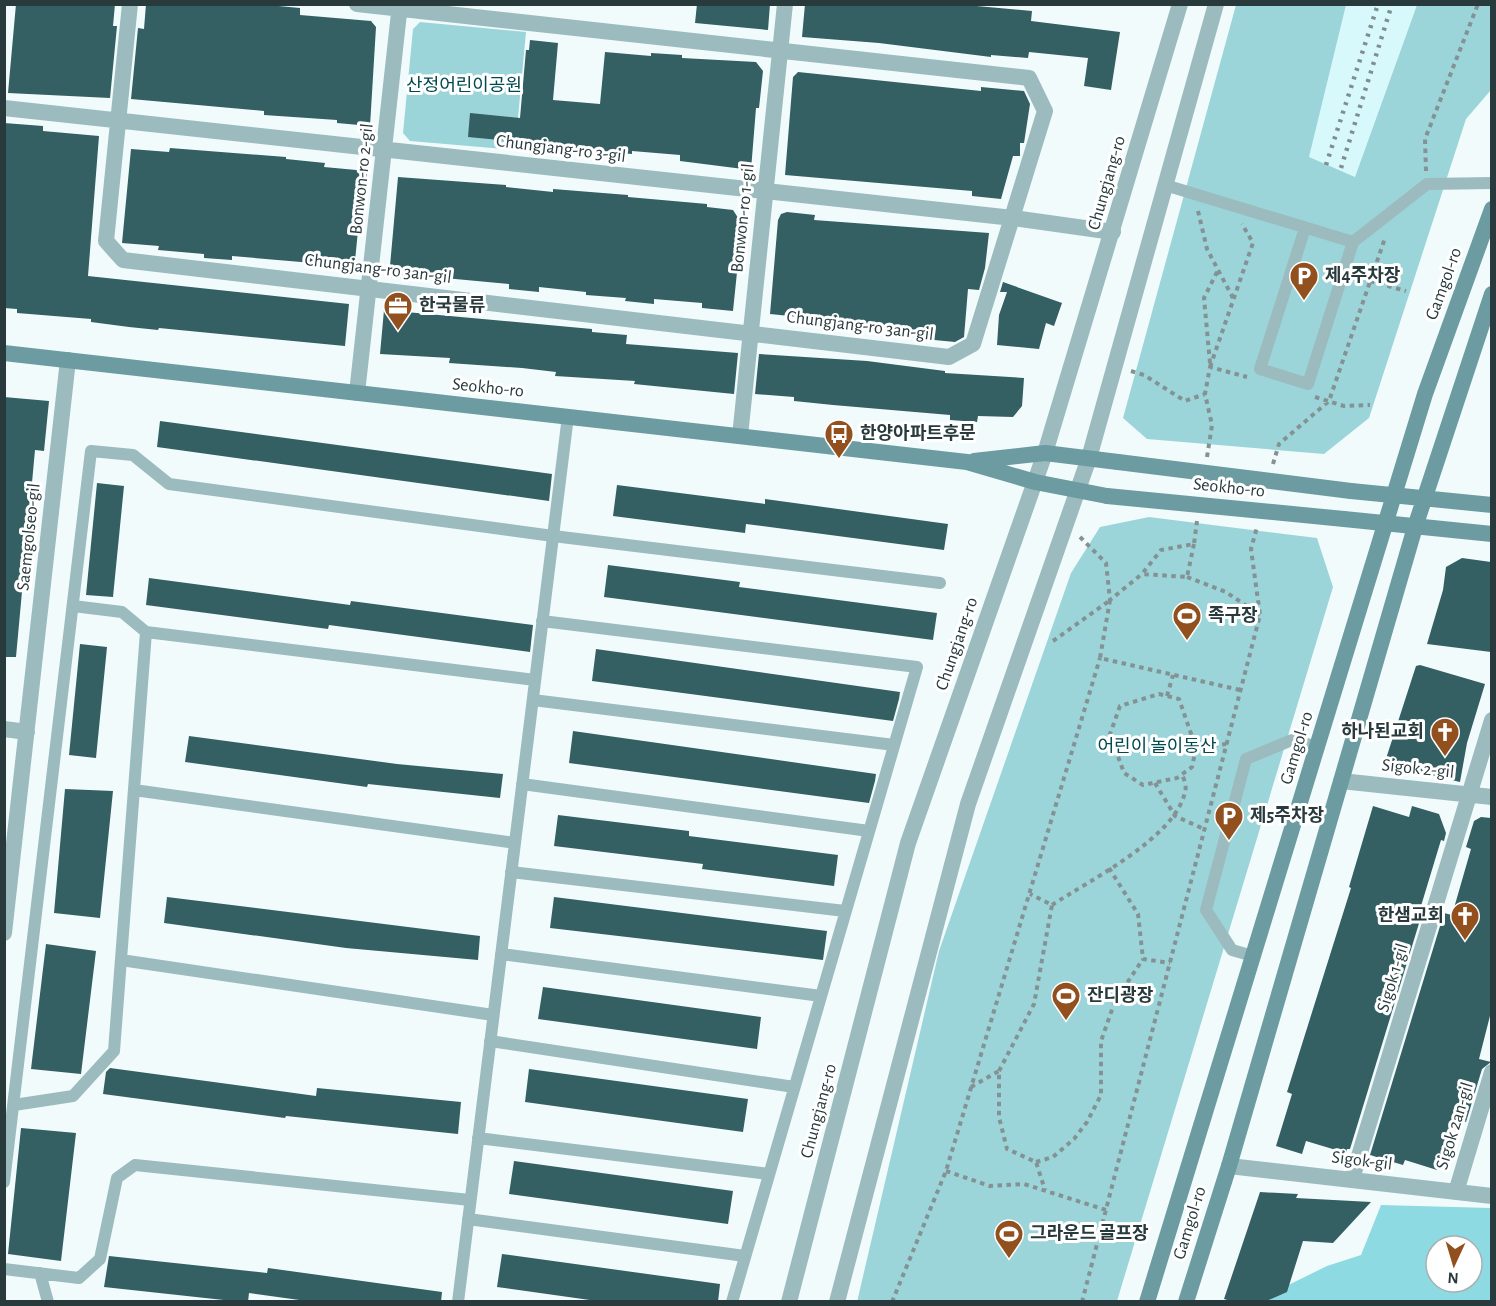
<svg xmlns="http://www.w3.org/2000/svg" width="1496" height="1306" font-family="'Alegreya Sans','Noto Sans KR',sans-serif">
	<rect width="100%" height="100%" fill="#f2fbfc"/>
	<path fill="#d7f9fc" d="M1346,5H1417L1355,177L1308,158Z"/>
	<path fill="#9bd5da" d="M1236,5H1346L1309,157L1355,177L1417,5H1491V90L1466,119L1369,418L1324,454L1147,439L1123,418Z
		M420,22L526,32L515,150L410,141L403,133L413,29Z
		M1149,517L1317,538L1333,587L1117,1301L857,1302L939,951L1071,573L1100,527Z"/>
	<path fill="#8ddae2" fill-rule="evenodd" d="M1381,1205L1491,1208V1301L1254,1302L1327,1266L1361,1255ZM1436,1246H1472V1282H1436Z"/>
	<path fill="#345f63" d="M16,4H115L113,26H117L110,98L8,93Z
		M146,4H257L300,8V15L371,21L376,27L370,126L337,123V120L264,115V111L131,99L138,28L144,29Z
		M697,4H770L768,30L695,23Z
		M805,4H954L999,8L1032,11L1031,21L1120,32L1111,90L1084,86L1088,58L1029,52L1028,58L991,55V57L879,43L802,37Z
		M530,40L558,43L553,100L600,104L605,52L651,56V53L682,55V58L756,62L763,71L759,108H756L751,170L680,161V155L632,151V154L593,151V153L520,142L468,137L470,113L520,118L526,50H529Z
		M798,72L981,91V87L1024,91L1030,104L1024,143H1020V156H1013L1001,199L972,196V191L785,175L793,77Z
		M4,123L43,126V131L99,136L88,276L349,304L345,346L159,328L158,330L129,327L91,322V319L17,313V309L4,308Z
		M170,148L286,157V159L325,163L324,167L367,171L364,210H360L355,261L348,266L232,256V260L204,258V254L158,250L159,246L122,243L131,149L169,152Z
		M398,177L506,185V187L553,192V189L628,195V197L707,204V207L733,210L742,224L733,311L702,308V303L654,299V304L625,301L626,298L586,295V292L539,287V292L509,289V284L423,276L422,280L389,277Z
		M787,212L815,215L814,220L989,233L985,268L979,290L968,289L964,337L955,342L924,339V333L887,330L888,326L770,314L778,220L781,214Z
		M1003,282L1062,303L1054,326L1046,323L1039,349L997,345L999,315L1007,292H1000Z
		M384,310L592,329V332L627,335L626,344L738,353L734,394L634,384L635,381L555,376L556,372L522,368L449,363L450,358L380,354Z
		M759,354L867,361L945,371V373L1024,378L1022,406L1013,417L978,416L977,422L950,420V415L833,405L794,401V397L755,394Z
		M4,397L49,401L44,451L35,450L16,657H4Z
		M160,421L552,474L549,501L157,447Z
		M97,483L124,486L113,597L86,595Z
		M617,485L765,504V499L948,524L944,550L746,524L745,533L613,516Z
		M1462,558L1491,562V652L1427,644L1443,590L1446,567Z
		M608,565L740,582L739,587L937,613L933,640L604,597Z
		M149,578L350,605L351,601L533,625L530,652L329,625L328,629L146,605Z
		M80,644L107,647L96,758L69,755Z
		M596,649L900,692L899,699L893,721L592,681Z
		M1420,665L1485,684L1467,743L1460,782L1411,770L1409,776L1383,768L1416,666Z
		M573,731L876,774L875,781L869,803L569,763Z
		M189,736L397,764L503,774L500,798L368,784L367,787L185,762Z
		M65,789L113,791L100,918L54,913Z
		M1373,806L1409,817L1412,806L1439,814L1446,833L1444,841L1441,840L1421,906L1424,907L1350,1149H1347L1346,1153L1306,1141L1302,1154L1276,1146L1292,1094L1287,1092L1351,888L1349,887Z
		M558,815L689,831V836L838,855L834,886L702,869L703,864L554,846Z
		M1481,817L1491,818V1012L1479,1059L1491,1062L1482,1069L1466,1122L1455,1119L1441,1165L1437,1170L1405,1160L1403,1165L1370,1155L1444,913L1452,915L1471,849L1466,847L1474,821Z
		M167,897L480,936L478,960L346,948L164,923Z
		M554,897L827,931L823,960L550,928Z
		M46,944L96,951L81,1074L31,1069Z
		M543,987L761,1017L757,1049L538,1019Z
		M110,1068L316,1096L317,1088L461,1102L458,1134L286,1116L285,1118L103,1094L106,1072Z
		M529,1069L748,1099L743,1132L525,1102Z
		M21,1128L76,1133L61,1261L8,1254Z
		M514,1161L733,1191L728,1224L509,1194Z
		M1260,1192L1298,1194L1296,1198L1371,1202L1333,1243L1303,1241L1287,1292L1264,1302H1234L1224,1299Z
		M502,1254L720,1284L718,1302H604L497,1287Z
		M109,1256L267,1273L268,1268L442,1292L441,1302H314L249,1293L248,1302H242L104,1287Z"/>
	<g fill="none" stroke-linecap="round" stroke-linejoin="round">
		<path stroke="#849293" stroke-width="4" stroke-dasharray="4.5 4.5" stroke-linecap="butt" d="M1426,171L1425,139L1478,4
			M1198,211L1207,249L1233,298
			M1370,281L1406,291
			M1210,363L1204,298L1218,270
			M1210,367L1253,243L1242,224
			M1131,371L1144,375L1185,401L1205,394
			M1315,397L1344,406L1370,405
			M1207,457L1212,425L1205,394L1210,367L1247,377
			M1273,464L1279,444L1329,401L1385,238
			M1080,537L1106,563L1110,600L1142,574
			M1194,544L1187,577L1142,574L1161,550L1194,544L1197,521
			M1187,577L1226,592L1260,615
			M1110,600L1100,658L1240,690
			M1053,641L1109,601
			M1167,696L1173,675
			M1196,748L1192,767L1177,778L1143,785L1124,773L1110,734L1120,706L1159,694L1179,699L1196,748L1226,744
			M1155,783L1175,816L1204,829
			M1109,868L1138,914L1143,959L1170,963
			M1052,905C1090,880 1175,838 1185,792C1187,787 1184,779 1182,774
			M999,1071L1034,1004L1052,905L1030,894
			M971,1087L999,1071V1117L1007,1149L1036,1162L1045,1190
			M1036,1162L1053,1157L1074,1139L1087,1122L1101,1095V1041L1115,1001L1143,959
			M946,1171L990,1186L1024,1184L1106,1210
			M892,1302L946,1171L1100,658
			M1082,1302L1260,615L1251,549L1257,527"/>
		<path stroke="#9bbbbe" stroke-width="12" d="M1165,185L1353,242L1427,184L1492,183
			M1305,228L1260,369L1308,384L1353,242
			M542,621L917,667L732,1302
			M146,632L535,680
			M533,700L894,745
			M522,784L869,831
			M134,790L515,843
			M511,872L845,911
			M501,954L821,996
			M1253,956L1232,950L1206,910L1246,759L1292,740L1318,747
			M121,960L493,1015
			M490,1041L794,1087
			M14,1105L73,1096L114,1051L146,632L122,612L73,606
			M478,1138L769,1174
			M4,1182L91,451L133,455L169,484L553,536L940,583
			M468,1219L745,1256
			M4,1269L79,1278L100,1259L117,1178L135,1165L470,1200
			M40,1273L48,1302
			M458,1302L568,416"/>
		<path stroke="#9bbbbe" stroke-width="16" d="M130,4L106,241L123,260L949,357L973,344L1045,111L1029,78L357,4
			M4,108L1013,218L1113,232
			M357,393L400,4
			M740,436L785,4
			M4,729L27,732
			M1341,781L1492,797
			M4,933L68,360
			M1229,1166L1492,1196
			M1352,1179L1492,720
			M1456,1192L1492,1072"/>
		<path stroke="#9bbbbe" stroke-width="16" d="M789,1302L908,843L1045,453L1180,4
			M837,1302L968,804L1089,458L1216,4"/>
		<path stroke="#6c9ca1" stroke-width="16" d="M4,353L967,462L1035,482L1107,496
			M974,461L1045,453L1118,462
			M1351,491L1492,505
			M1344,519L1492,534
			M1147,1302L1425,394L1492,209
			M1186,1302L1229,1166L1415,527L1492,294"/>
		<path stroke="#808e90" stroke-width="4.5" stroke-dasharray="3 6" stroke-linecap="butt" d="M1326,165L1378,4
			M1341,168L1392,4"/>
		<path stroke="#6c9ca1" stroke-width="16" d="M1118,462L1351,491
			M1107,496L1344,519"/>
	</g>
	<defs>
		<g id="parking-pin" transform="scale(1.5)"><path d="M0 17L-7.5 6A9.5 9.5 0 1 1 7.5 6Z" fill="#92501e" stroke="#fff"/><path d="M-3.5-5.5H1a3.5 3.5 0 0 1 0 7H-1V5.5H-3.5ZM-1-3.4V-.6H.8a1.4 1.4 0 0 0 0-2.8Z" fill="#fff"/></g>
		<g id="office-pin" transform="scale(1.5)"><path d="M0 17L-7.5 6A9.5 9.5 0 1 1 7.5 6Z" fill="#92501e" stroke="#fff"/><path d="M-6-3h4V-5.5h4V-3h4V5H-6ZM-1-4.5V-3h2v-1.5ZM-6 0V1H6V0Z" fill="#fff"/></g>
		<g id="bus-pin" transform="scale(1.5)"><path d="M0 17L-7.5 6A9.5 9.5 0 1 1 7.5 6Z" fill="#92501e" stroke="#fff"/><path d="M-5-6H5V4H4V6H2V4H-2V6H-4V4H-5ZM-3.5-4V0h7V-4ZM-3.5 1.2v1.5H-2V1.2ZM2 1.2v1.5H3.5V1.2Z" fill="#fff"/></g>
		<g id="stadium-pin" transform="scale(1.5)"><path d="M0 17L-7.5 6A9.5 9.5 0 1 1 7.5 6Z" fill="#92501e" stroke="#fff"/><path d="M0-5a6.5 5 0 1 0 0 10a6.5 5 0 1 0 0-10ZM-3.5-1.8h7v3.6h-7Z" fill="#fff"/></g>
		<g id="church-pin" transform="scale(1.5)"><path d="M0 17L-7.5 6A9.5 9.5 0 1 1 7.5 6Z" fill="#92501e" stroke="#fff"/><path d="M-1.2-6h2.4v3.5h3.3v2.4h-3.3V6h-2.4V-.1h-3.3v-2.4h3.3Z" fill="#fff"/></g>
	</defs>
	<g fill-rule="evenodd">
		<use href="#parking-pin" x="1304" y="276"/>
		<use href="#office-pin" x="398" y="306"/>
		<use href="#bus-pin" x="839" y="434"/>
		<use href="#stadium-pin" x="1187" y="616"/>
		<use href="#church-pin" x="1445" y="732"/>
		<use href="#parking-pin" x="1229" y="816"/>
		<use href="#church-pin" x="1465" y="916"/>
		<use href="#stadium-pin" x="1066" y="996"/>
		<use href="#stadium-pin" x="1009" y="1234"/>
	</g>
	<g text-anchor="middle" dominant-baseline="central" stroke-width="6" stroke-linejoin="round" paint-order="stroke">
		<g font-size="18" fill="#00494f" stroke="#fff">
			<text x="464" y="86">산정어린이공원</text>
			<text x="1157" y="747">어린이 놀이동산</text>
		</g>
		<g font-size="18" fill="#283a3c" stroke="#fff">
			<text transform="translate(561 149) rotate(7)">Chungjang-ro 3-gil</text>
			<text transform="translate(362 179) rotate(-84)">Bonwon-ro 2-gil</text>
			<text transform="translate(1107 183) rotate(-74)">Chungjang-ro</text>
			<text transform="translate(743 218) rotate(-84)">Bonwon-ro 1-gil</text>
			<text transform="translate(378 269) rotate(7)">Chungjang-ro 3an-gil</text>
			<text transform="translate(1444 284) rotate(-70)">Gamgol-ro</text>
			<text transform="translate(860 326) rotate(7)">Chungjang-ro 3an-gil</text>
			<text transform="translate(488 388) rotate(6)">Seokho-ro</text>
			<text transform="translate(1229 488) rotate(6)">Seokho-ro</text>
			<text transform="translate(29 537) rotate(-84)">Saemgolseo-gil</text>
			<text transform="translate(957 644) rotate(-71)">Chungjang-ro</text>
			<text transform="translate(1297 748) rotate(-73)">Gamgol-ro</text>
			<text transform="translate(1418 769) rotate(6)">Sigok 2-gil</text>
			<text transform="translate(1393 978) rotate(-73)">Sigok 1-gil</text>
			<text transform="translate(819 1111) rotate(-75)">Chungjang-ro</text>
			<text transform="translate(1455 1126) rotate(-73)">Sigok 2an-gil</text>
			<text transform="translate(1362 1161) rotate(7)">Sigok-gil</text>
			<text transform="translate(1190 1223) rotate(-73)">Gamgol-ro</text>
		</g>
		<g font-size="18" font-weight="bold" fill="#283a3c" stroke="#fff" text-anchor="start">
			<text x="1325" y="276">제4주차장</text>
			<text x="419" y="306">한국물류</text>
			<text x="860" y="434">한양아파트후문</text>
			<text x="1208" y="616">족구장</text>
			<text x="1424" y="732" text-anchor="end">하나된교회</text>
			<text x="1250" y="816">제5주차장</text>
			<text x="1444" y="916" text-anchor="end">한샘교회</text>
			<text x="1087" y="996">잔디광장</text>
			<text x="1030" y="1234">그라운드 골프장</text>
		</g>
	</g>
	<rect width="1496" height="1306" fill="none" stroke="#283a3c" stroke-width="12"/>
	<g transform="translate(1454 1264) rotate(184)"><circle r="28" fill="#ffffff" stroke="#a9b0b1" stroke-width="1.5"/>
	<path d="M0-4.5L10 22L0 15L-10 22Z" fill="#92501e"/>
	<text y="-9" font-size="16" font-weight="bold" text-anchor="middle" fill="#283a3c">N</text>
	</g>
</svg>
